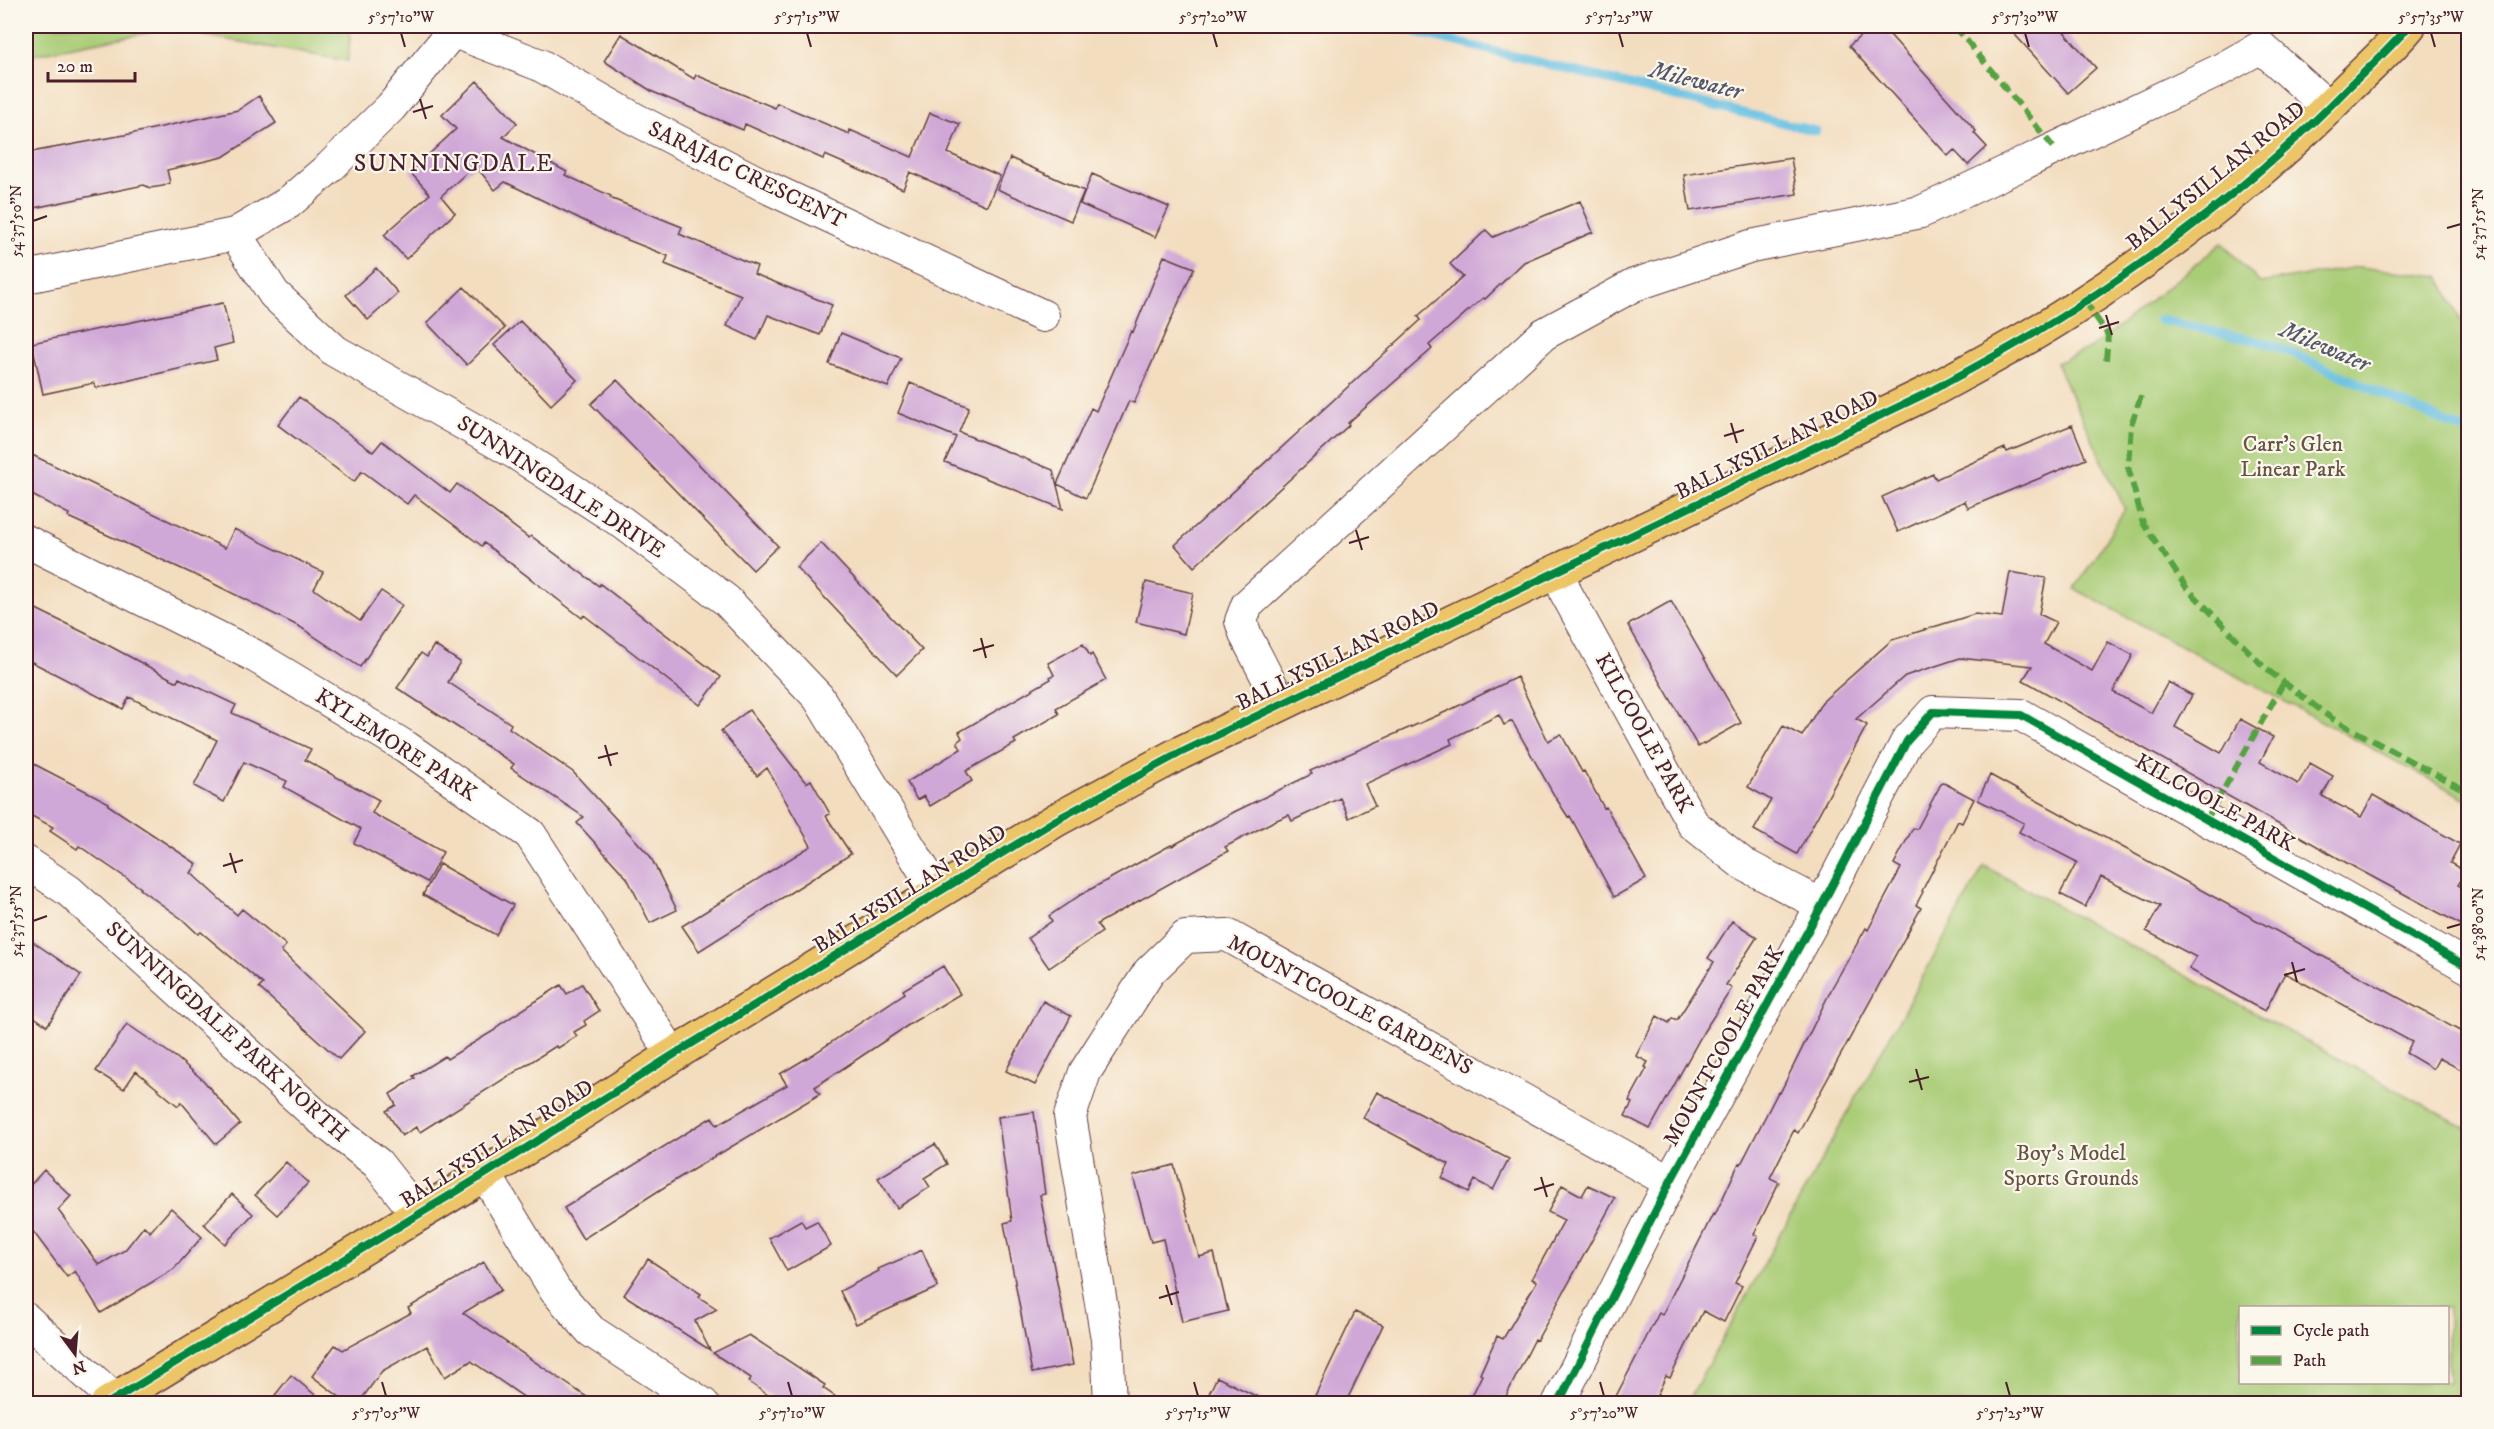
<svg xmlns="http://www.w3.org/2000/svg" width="2494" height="1429" font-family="'IM FELL DW Pica',serif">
	<rect width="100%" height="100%" fill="#fbf7ec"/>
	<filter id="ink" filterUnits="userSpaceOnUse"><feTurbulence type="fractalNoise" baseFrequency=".0167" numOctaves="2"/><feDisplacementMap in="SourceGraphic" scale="12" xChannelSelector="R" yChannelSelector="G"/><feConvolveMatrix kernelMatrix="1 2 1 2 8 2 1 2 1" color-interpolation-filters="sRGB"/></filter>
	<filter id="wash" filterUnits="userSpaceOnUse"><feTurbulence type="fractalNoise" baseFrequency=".008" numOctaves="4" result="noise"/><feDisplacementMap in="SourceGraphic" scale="24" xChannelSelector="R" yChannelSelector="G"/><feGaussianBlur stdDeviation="1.35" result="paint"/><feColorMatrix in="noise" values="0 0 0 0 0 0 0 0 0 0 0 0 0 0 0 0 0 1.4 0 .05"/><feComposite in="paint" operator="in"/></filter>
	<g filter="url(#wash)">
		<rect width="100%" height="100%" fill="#f3ddbf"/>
		<path fill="#a9cc76" stroke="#7a7650" stroke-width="1.5" fill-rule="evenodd" d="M26,26H351L348,61L167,29L26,56Z
			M2222,243L2260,283L2359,267L2439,276L2468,335V800L2075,589L2125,509L2056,363L2092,347L2108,335Z
			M1984,866L2468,1129V1403H1687ZM2240,1308H2448V1382H2240Z"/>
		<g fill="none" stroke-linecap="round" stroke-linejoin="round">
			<path stroke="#64bfe2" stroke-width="9" d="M1392,26L1816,131
				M2160,320L2271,344L2468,432"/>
		</g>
		<g id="blocks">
			<path fill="#d0a8d7" d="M1872,26H1882L1976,131L1974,133L1987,147L1968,165L1954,150L1948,156L1849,46Z
				M2007,26H2059L2096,68L2068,93Z
				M621,34L694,79L696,75L775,108L777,103L849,134L850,130L912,157L930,113L960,124L948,153L1000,176L987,206L910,172L903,189L825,155L823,159L745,124L743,130L653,92L604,61Z
				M477,81L517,123L503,137L567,172L565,175L611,196L610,198L682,227L679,234L757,266L754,274L832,305L820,335L768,315L757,340L727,326L741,295L665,264L668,256L605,231L505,182L495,190L475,165L441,196L455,213L406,259L384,235L430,194L410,172L456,129L442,115Z
				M259,96L276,123L223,157L167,170L170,183L163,186L150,188L144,185L29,209L26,196V153L130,134L238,110Z
				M1010,158L1084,191L1071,221L997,189Z
				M1791,158L1797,194L1690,211L1684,175Z
				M1092,174L1169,207L1155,237L1080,204Z
				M1580,201L1593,232L1524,262L1485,299L1483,298L1429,345L1432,349L1348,423L1349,425L1194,567L1175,545L1421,320L1418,316L1463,277L1450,264L1486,230L1493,237Z
				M1164,256L1194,268L1134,403L1129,401L1086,498L1057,484L1091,408L1096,411L1131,331L1133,332Z
				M376,268L398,293L368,320L346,295Z
				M464,287L505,328L467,365L427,323Z
				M223,303L233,343L214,348L217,360L96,388L94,383L43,394L32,343Z
				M520,321L577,380L551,405L494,345Z
				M841,333L901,358L888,387L829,364Z
				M617,380L778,546L753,570L591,404Z
				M910,383L969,407L959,432L1053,470L1063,509L945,462L956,437L898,413Z
				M299,397L373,452L382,441L450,493L457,484L529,538L531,536L599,586L600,584L721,677L700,705L584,615L582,618L484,543L482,546L414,495L407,504L362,471L354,482L278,425Z
				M2072,425L2086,459L1968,508L1965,501L1898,532L1882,497L1933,474L1936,479L2005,448L2007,452Z
				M26,452L225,548L234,529L323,572L314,589L360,621L381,591L402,605L360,667L300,627L206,580L68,517L69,514L26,492Z
				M821,543L922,650L897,675L796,567Z
				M2010,572L2046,578L2039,614L2056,622L2044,644L2092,671L2108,642L2133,655L2113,692L2151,713L2168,682L2192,695L2175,727L2221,753L2240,719L2273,737L2260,762L2298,784L2310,763L2333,776L2322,796L2361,817L2373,795L2460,844L2450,863L2466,872L2458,885L2469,891V929L2354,867L2023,680L2032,666L1960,658L1905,676L1856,719L1867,725L1797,854L1754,830L1771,800L1748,787L1783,726L1802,736L1822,702L1892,640L1975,614L2002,617Z
				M1146,582L1193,593L1184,634L1136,622Z
				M1671,601L1741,723L1698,747L1628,625Z
				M26,604L89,635L177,682L179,678L236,705L232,713L311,749L305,760L379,800L372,813L443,852L427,882L354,843L361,829L284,787L287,781L244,762L224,802L194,786L217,740L129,697L123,709L26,659Z
				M1083,644L1090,656L1092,654L1106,680L1056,708L1059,714L1014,740L1016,743L966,771L972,781L930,806L924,796L917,800L907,782L961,749L957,742L962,738L959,732L1051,679L1050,677L1054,675L1048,663Z
				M434,645L460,662L448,682L511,724L509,728L573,772L650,856L677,910L650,923L627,878L577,823L584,817L511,768L514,764L397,688L421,653L427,657Z
				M1517,677L1548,741L1561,734L1582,772L1584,771L1604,808L1606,807L1646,879L1614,897L1570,816L1568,817L1554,795L1512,721L1504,725L1499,715L1450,739L1452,744L1365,784L1375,806L1349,818L1340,798L1292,821L1289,815L1274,821L1225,847L1228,851L1097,924L1102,932L1049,968L1028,938L1052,921L1049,916L1082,894L1171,845L1172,846L1234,812L1312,774L1310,771L1450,710Z
				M749,710L806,783L811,780L830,814L826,816L851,854L699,951L682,926L811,846L767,768L757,776L721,731Z
				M32,763L109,803L108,805L197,864L191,873L237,915L242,909L286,945L281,951L365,1031L339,1059L259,988L263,984L201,932L198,934L182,919L140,889L141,888L79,846L77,849L50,831L53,827L26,813V776Z
				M1990,775L2469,1036V1074L2439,1058L2433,1069L2406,1053L2412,1042L2285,973L2265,1011L2253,1005L2189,969L2196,957L2146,931L2160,906L2101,877L2085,907L2060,894L2077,862L2019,832L2024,823L1978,800Z
				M1942,782L1974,799L1962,823L1958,821L1922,891L1923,892L1916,905L1921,908L1798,1133L1794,1130L1770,1178L1779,1182L1754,1234L1758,1236L1735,1283L1742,1286L1724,1322L1703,1311L1670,1378L1666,1376L1653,1404H1612L1659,1313L1662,1315L1713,1214L1715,1215L1739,1163L1741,1164L1778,1092L1780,1093L1833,986L1866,928L1868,930L1901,868L1894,864L1913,828L1917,829Z
				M439,864L513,905L496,935L423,895Z
				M1732,921L1757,937L1726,985L1732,988L1704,1031L1650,1129L1625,1116L1632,1103L1629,1101L1647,1068L1645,1067L1648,1062L1636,1056L1657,1016L1669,1023L1672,1018L1677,1020L1714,962L1708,958Z
				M26,937L81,975L47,1026L26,1011Z
				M943,966L960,994L913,1022L815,1087L820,1094L677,1179L583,1239L564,1208L712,1117L717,1125L787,1085L780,1074L812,1055L905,993L903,990Z
				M582,984L599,1011L584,1021L586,1025L574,1032L577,1036L558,1048L556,1046L420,1132L416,1127L402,1136L386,1111L396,1105L390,1094L415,1078L413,1076L445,1056L447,1059L495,1030L499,1025L561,985L567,994Z
				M1043,1001L1071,1016L1035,1085L1006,1071Z
				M127,1024L177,1058L203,1080L240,1124L216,1144L181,1102L178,1106L136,1071L124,1089L96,1071Z
				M1377,1092L1509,1159L1493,1190L1475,1180L1469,1192L1442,1178L1449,1164L1363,1118Z
				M1034,1112L1045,1194L1040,1195L1073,1365L1032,1373L1004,1223L1012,1221L998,1117Z
				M935,1144L947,1164L924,1178L930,1187L897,1208L878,1178Z
				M286,1162L308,1183L277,1215L255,1195Z
				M1174,1165L1199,1257L1214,1253L1228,1311L1182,1322L1163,1239L1151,1242L1133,1176Z
				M44,1170L71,1196L58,1210L99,1265L125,1250L144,1226L150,1232L171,1208L202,1237L174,1269L101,1313L75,1271L67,1277L26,1222V1190Z
				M1562,1185L1582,1196L1588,1185L1615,1198L1555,1308L1537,1340L1535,1339L1502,1404H1468L1482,1375L1480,1374L1497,1336L1503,1339L1537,1281L1532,1279L1564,1220L1548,1212Z
				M232,1194L253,1214L225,1244L204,1224Z
				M801,1220L805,1227L817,1221L831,1246L787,1271L769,1238Z
				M922,1250L938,1287L856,1324L840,1291L879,1271L878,1269Z
				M648,1259L701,1294L699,1297L717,1309L695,1321L710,1350L624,1295Z
				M484,1262L501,1290L463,1313L597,1404H534L471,1361L445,1377L427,1346L382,1371L358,1404H349L312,1376L335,1345L343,1350L411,1313L408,1308Z
				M1355,1312L1383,1325L1345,1404H1311Z
				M749,1335L825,1385L823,1388L846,1404H781L749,1382L751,1378L713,1353Z
				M291,1375L326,1404H268Z
				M1217,1377L1272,1404H1204Z"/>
		</g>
	</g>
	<g filter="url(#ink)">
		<use href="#blocks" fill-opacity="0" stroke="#633c41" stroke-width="1.5"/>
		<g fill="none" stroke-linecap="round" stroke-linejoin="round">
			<g stroke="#633c41" stroke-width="34">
				<path id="minor" d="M452,31L540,65L633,118L771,189L1043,316
					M2261,47L2329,108
					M235,234L274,294L335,351L517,454L623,523L726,600L818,697L937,892
					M26,277L235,234L288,203L330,167L391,107L457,26
					M26,541L253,655L406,747L530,834L673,1055
					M1558,570L1566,593L1693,824L1743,864L1822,905
					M1281,704L1246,636L1241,621L1247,605L1544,334L1634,285L1751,246L1921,212L2218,71L2261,47
					M26,862L69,891L317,1116L377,1163L418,1215
					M485,1174L555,1290L591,1331L703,1404
					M26,1319L120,1404
					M1110,1404L1107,1339L1070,1116L1085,1072L1149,972L1185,937L1227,935L1670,1182
					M1558,1404L1670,1182L1822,905L1907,741L1933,712L2021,715L2468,967"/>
			</g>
			<g stroke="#633c41" stroke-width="36">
				<path id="trunk" d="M107,1404L485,1174L673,1055L1056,820L1180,753L1927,393C1975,367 2023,342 2069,312C2166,250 2265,173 2345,91C2366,70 2390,49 2409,26"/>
			</g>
			<use href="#minor" stroke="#fff" stroke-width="32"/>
			<use href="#trunk" stroke="#edc569" stroke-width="33"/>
			<path stroke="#56a243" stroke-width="6" stroke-dasharray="12 6" stroke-linecap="butt" d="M1955,26L2055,149
				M2085,301L2108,335L2106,360
				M2141,396L2131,425L2128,467L2143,523L2186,587L2265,668L2331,718L2468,792
				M2207,819L2284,682"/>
			<g stroke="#fbf7ec" stroke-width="11">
				<path id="cycleway" d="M107,1404L485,1174L673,1055L1056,820L1180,753L1927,393C1975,367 2023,342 2069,312C2166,250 2265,173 2345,91C2366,70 2390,49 2409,26
					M1558,1404L1670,1182L1822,905L1907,741L1933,712L2021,715L2468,967"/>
			</g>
			<use href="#cycleway" stroke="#00873e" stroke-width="8"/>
		</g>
	</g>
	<path fill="none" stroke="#4a1f2b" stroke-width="2" d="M401,33L405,47M807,33L811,47M1213,33L1217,47M1619,33L1623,47M2025,33L2029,47M2431,33L2435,47M420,99L426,119M413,112L433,106M33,221L47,216M2447,228L2461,224M2106,315L2112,335M2099,328L2119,322M1731,423L1737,443M1724,436L1744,430M1356,530L1362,550M1349,543L1369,537M981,638L986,658M973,651L994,645M605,745L611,766M598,758L618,753M230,853L236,873M223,866L243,860M33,921L47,916M2447,928L2461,924M2292,962L2297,982M2284,975L2305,969M1916,1069L1922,1090M1909,1082L1929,1077M1541,1177L1547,1197M1534,1190L1554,1184M1166,1285L1172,1305M1159,1298L1179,1292M382,1382L386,1396M788,1382L792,1396M1194,1382L1198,1396M1600,1382L1604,1396M2006,1382L2010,1396"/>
	<g text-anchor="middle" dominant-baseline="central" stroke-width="4.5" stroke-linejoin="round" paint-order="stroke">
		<g font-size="22" fill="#4a1f2b" stroke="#fbf7ec">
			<text transform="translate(747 175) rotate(26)">SARAJAC CRESCENT</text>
			<text transform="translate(2216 176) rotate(-39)">BALLYSILLAN ROAD</text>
			<text transform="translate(1777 445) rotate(-26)">BALLYSILLAN ROAD</text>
			<text transform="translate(561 487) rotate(33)">SUNNINGDALE DRIVE</text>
			<text transform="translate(1338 656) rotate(-26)">BALLYSILLAN ROAD</text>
			<text transform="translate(1644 733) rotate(61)">KILCOOLE PARK</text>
			<text transform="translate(396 745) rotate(33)">KYLEMORE PARK</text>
			<text transform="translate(2215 803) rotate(29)">KILCOOLE PARK</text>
			<text transform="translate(910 889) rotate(-32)">BALLYSILLAN ROAD</text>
			<text transform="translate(1350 1005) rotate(28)">MOUNTCOOLE GARDENS</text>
			<text transform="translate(227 1032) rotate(42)">SUNNINGDALE PARK NORTH</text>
			<text transform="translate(1724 1046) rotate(-61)">MOUNTCOOLE PARK</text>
			<text transform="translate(497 1144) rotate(-32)">BALLYSILLAN ROAD</text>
		</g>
		<g font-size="22" fill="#665342" stroke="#fbf7ec">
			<text x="2293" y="444">Carr's Glen<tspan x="2293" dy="25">Linear Park</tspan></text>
			<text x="2071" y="1153">Boy's Model<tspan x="2071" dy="25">Sports Grounds</tspan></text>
		</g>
		<g font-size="24" font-style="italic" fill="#53576b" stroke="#fbf7ec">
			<text transform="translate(1696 81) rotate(14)">Milewater</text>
			<text transform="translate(2325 347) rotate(23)">Milewater</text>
		</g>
		<g font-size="24" letter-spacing="1.5" fill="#4a1f2b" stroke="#fbf7ec">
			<text x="454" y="164">SUNNINGDALE</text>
		</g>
	</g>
	<rect width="2494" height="1429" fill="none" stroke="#fbf7ec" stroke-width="66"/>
	<rect x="2239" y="1306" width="210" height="78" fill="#fbf7ec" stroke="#b4a19f" stroke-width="1.5"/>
	<rect x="2251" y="1326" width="30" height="9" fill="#00873e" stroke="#b4a19f" stroke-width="1.5"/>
	<text x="2293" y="1336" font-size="18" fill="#4a1f2b">Cycle path</text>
	<rect x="2251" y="1356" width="30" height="9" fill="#56a243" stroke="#b4a19f" stroke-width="1.5"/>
	<text x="2293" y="1366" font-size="18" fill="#4a1f2b">Path</text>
	<g transform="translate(75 1354) rotate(164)" stroke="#fbf7ec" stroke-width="4.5" paint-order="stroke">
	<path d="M0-4.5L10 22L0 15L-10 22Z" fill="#4a1f2b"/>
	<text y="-9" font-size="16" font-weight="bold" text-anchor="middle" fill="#4a1f2b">N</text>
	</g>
	<path d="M48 72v9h87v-9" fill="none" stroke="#4a1f2b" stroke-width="3"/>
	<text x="57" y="72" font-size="18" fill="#4a1f2b" stroke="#fbf7ec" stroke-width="4.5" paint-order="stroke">20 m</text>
	<rect x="33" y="33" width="2428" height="1363" fill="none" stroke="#4a1f2b" stroke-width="2"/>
	<g font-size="15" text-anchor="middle" fill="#4a1f2b">
		<text x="401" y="22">5°57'10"W</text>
		<text x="807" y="22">5°57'15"W</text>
		<text x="1213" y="22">5°57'20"W</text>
		<text x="1619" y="22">5°57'25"W</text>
		<text x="2025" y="22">5°57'30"W</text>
		<text x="2431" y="22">5°57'35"W</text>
		<text transform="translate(16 221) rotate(-90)" y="5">54°37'50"N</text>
		<text transform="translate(2478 224) rotate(-90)" y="5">54°37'55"N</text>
		<text transform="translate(16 921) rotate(-90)" y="5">54°37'55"N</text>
		<text transform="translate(2478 924) rotate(-90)" y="5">54°38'00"N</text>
		<text x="386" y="1418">5°57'05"W</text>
		<text x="792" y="1418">5°57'10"W</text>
		<text x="1198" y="1418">5°57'15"W</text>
		<text x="1604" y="1418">5°57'20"W</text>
		<text x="2010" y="1418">5°57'25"W</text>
	</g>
</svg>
